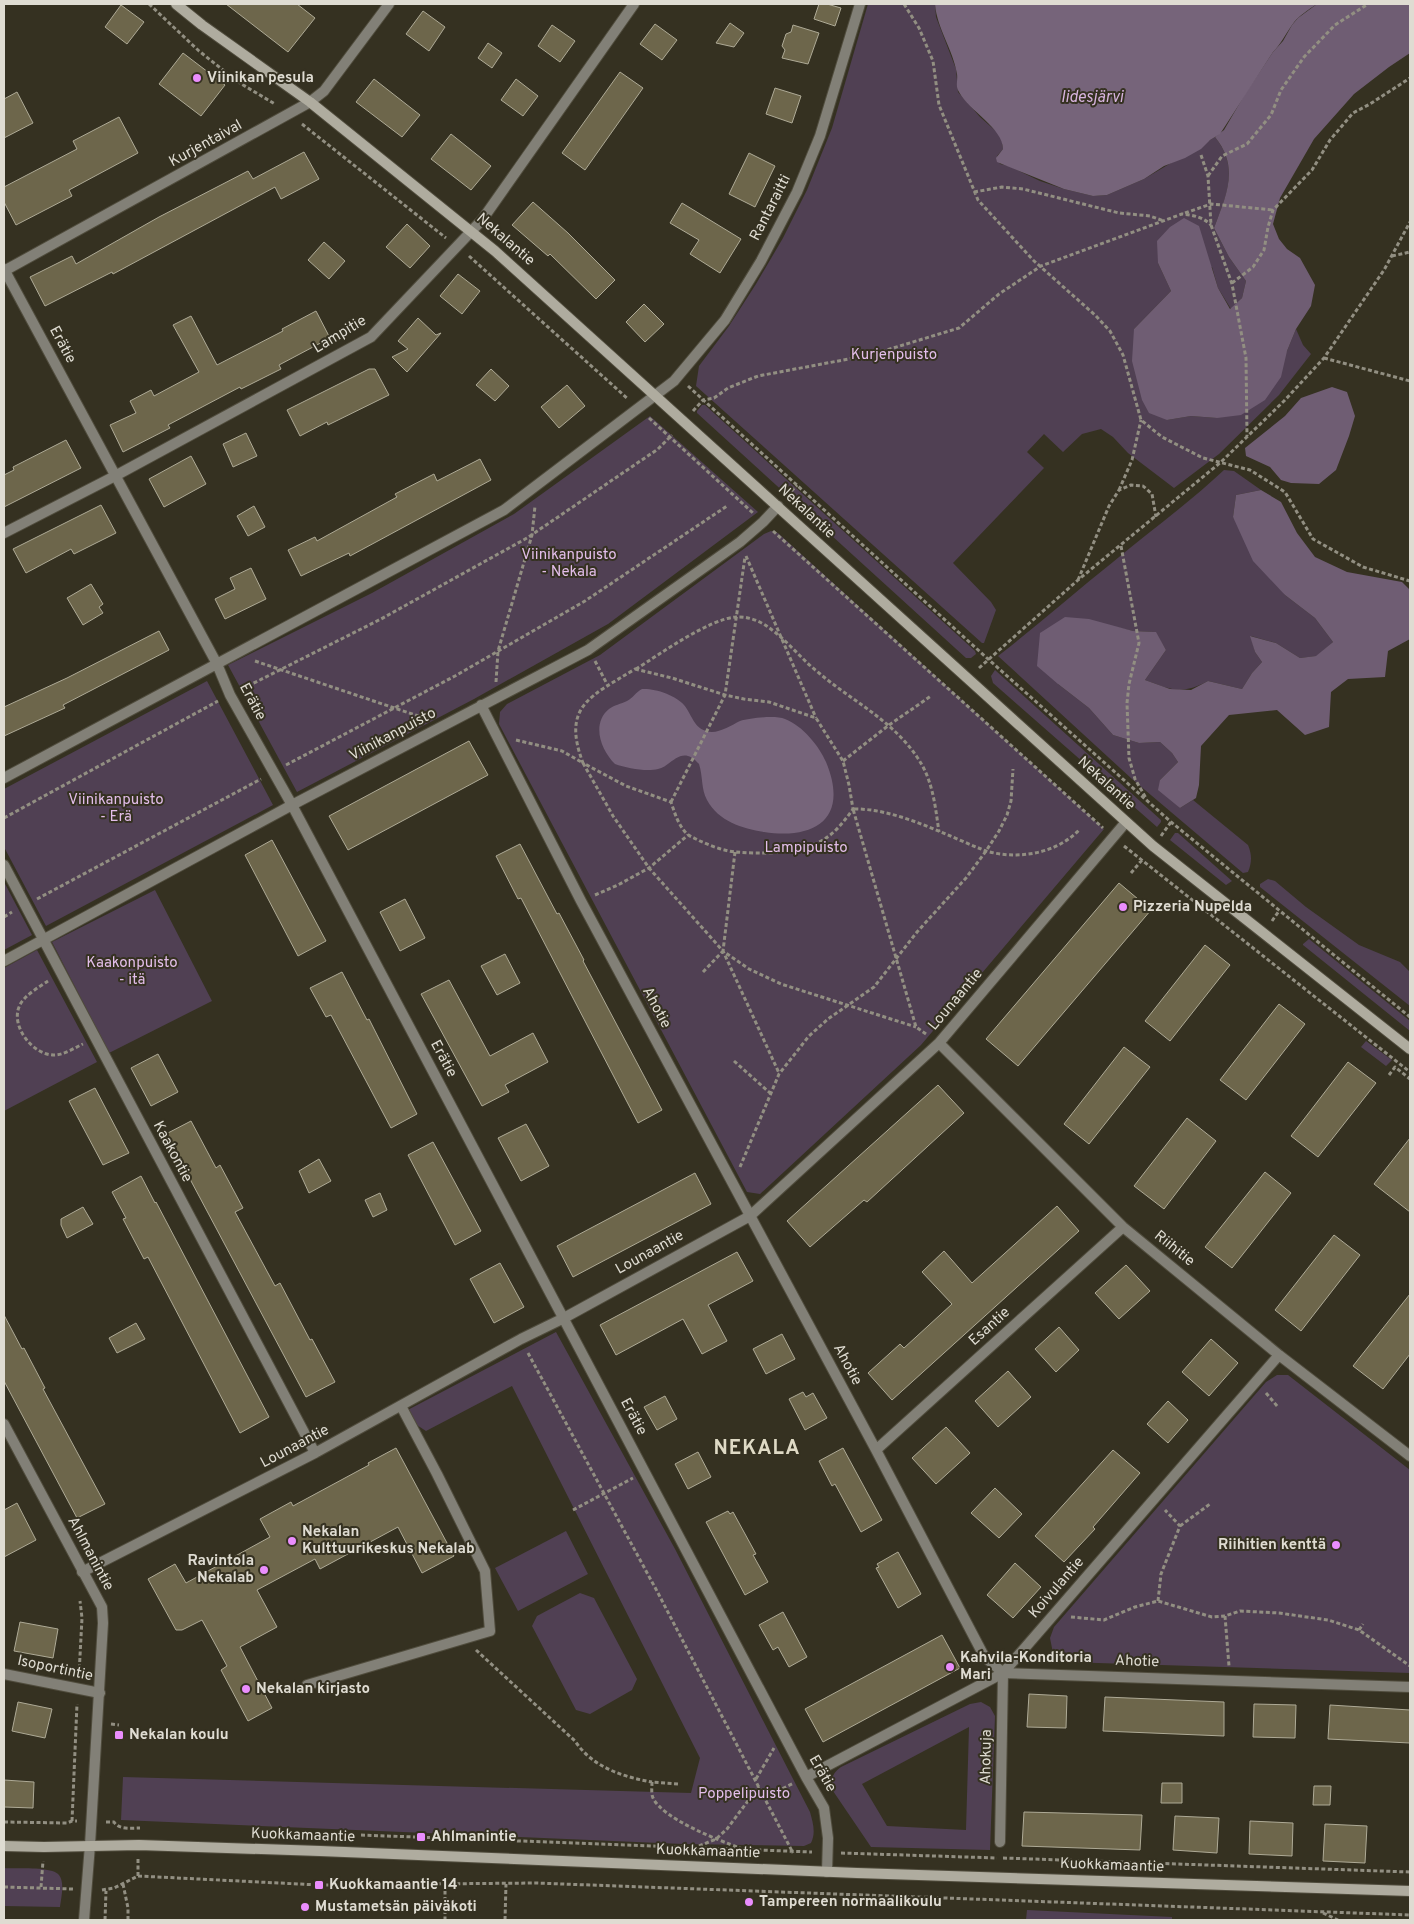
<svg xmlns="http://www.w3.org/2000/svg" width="1414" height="1924" font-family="Overpass,sans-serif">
	<rect width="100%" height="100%" fill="#353121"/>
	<path fill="#504053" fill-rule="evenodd" d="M868,4H935L936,17L956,69L958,92L980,117L998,133L1002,141L1003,149L997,156L1000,164L1009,166L1040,181L1064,189L1093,196L1107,195L1144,179L1215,137C1240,168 1226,196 1214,228L1229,257L1246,281L1242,298L1231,309L1218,288L1212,267L1158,263L1171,291L1134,329L1167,420L1191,416L1217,418L1287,351L1296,329L1303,345L1311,354L1279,395L1219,454L1174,488L1128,453L1113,437L1101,429L1082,434L1063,452L1044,434L1027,452L1044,468L953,563L991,602L996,610L984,643H982L696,386L699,366L729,326L756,284L783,238L807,190L832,128Z
		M702,405H705L975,651L976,654L971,658H966L697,413V411Z
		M650,416L758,512L608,624L474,699L297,792L228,665L372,593L514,514Z
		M1224,470L1234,471L1261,490L1236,495L1233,517L1285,595L1315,618L1333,642L1317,656L1300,658L1276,643L1251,636L1255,652L1262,662L1252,673L1242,689L1208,681C1181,695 1172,690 1145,680L1166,650L1155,632L1133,631L1111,626L1058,684L1089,708L1113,735L1139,743L1160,742L1172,753L1178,762L1160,780L1180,808L1193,800L1248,845C1252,855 1252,862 1248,872L1243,873L1132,779L998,656C1037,626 1074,593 1113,562C1150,531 1189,503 1224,470Z
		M771,531L778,533L1104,829L921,1045L760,1194L747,1192L499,724L500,712L507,704L600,655L764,534Z
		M995,670L1161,820V822L1157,827L993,683L991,676Z
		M207,681L273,805L46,926L4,847V789Z
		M1175,833H1178L1232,881L1226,885L1170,840Z
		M1268,879L1275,881L1306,907L1359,945L1400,962L1410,972V1006L1260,887V884Z
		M4,882L32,935L4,950Z
		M155,890L212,1001L109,1053L52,942Z
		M1309,939L1410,1021V1031L1303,945V944Z
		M37,950L97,1062L4,1111V968Z
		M1366,1041L1392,1060L1386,1066L1361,1047Z
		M556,1332L675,1549L810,1812C813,1823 816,1833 811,1843L804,1846L683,1844L121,1820L123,1777L691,1793L700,1758L512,1386L426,1431L400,1414Z
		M1277,1375H1288L1410,1470V1673L1066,1662L1053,1653L1050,1638L1054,1627L1266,1382Z
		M566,1531L588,1574L518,1611L495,1568Z
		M580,1593L594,1598L637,1679L632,1690L590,1714L576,1710L532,1626L537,1616Z
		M981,1702L990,1707L995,1716L990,1850L871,1847L831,1788C831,1778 833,1773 841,1767L970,1704ZM969,1727L966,1830L887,1826L862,1784Z
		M4,1868C16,1869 52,1866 59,1875C65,1882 61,1899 60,1907L4,1906Z
		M1027,1910L1172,1917V1920H1026Z"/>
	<path fill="#6f5d73" d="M1317,4H1410V53L1389,67L1354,94L1314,139L1280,198L1273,224L1279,239L1287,249L1300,258L1315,285L1311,306L1296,329L1287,351L1281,377L1265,400L1241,415L1217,418L1191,416L1167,420L1149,413L1142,400L1132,361L1134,329L1171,291L1158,263L1157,241L1170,227L1184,218L1199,226L1218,288L1230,309L1242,298L1246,281L1229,257L1214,228C1226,195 1240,168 1215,137L1224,130L1245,94L1273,52L1283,41L1292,25L1298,18Z
		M1332,387L1347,392L1355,416L1349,436L1336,470L1319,484L1291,483L1281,480L1270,467L1246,456L1245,448L1285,416L1301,398Z
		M1261,490L1281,502L1297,533L1315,557L1347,572L1402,582L1410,590V639L1388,651L1385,677L1348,679L1331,692L1329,727L1305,735L1277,710L1229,715L1201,746L1199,785L1196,798L1180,808L1158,790L1160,780L1178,762L1172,753L1160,742L1139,743L1113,735L1089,708L1058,684L1037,666L1040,633L1065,617L1089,619L1133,631L1156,632L1166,650L1145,680L1170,689L1191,690L1208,681L1242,689L1252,673L1262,662L1255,652L1250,636L1276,643L1300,658L1316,656L1333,642L1315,618L1285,595L1253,561L1233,517L1236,495Z"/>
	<path fill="#76647a" d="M935,4H1317C1308,10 1298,16 1292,25C1285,35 1281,44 1273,52L1220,134L1210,140L1201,149L1185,158L1164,166L1144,179L1107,195L1093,196L1064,189L997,162L996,158L1003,149C1003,128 969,111 959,92C955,86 958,80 957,74C953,49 937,29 935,4Z
		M642,689C654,688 676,695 684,705C693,716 694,731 712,732C721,732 732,725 740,721C751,718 775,715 785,719C803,726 819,746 826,762C849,817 817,840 764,832C742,828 719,822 707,800C701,789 703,776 699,764C681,743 671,767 658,769C646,772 627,768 615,764C601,750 591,724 609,709C614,705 621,704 627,701C633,698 636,692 642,689Z"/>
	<path fill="#6d664b" stroke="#aeaa96" d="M226,4H297L315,18L288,52Z
		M819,4H827L841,8L835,26L814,19Z
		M121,5L144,22L127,44L105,27Z
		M423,11L445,27L429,51L406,34Z
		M730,23L744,33L734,47L716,43Z
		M655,24L677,40L662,60L640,44Z
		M552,25L575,41L560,62L538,46Z
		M793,25L819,33L808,64L782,58L785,50L782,46L786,34L791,32Z
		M488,43L502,53L492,68L478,58Z
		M183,53L225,85L201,116L159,84Z
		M620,72L643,88L585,170L562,153Z
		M374,79L420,115L402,137L356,102Z
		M516,79L538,96L523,116L501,100Z
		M775,88L801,96L792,123L766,114Z
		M17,92L33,123L4,138V99Z
		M119,117L138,153L69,190L72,196L16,225L4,202V187L77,149L73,141Z
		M451,134L491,166L471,190L431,159Z
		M304,152L319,179L281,199L275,187L113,274L112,272L45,306L30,277L72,256L76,264L159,217L248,171L253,179Z
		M749,153L775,166L755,207L729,194Z
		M533,202L568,233L615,280L596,299L550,254L548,256L512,225Z
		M682,203L741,239L720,273L690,254L699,240L670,223Z
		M407,224L430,246L410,268L386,247Z
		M324,242L345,261L329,279L308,260Z
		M458,274L480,291L462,314L440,296Z
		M644,304L664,324L645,342L626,322Z
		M316,311L330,338L279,365L281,369L241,389L240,387L168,425L170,428L123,452L110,425L136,413L130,401L151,390L154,396L199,372L173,325L191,316L217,365L283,331L282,329Z
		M418,318L436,335L441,333L407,372L392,357L408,349L398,341Z
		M369,369H375L389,395L328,425L327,422L300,436L287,410Z
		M491,369L509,386L495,401L476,385Z
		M567,385L585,406L559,428L541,407Z
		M246,433L257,456L233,467L223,444Z
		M66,440L81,468L4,507V475L14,470L13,467Z
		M191,456L206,484L164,507L149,479Z
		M480,459L491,480L350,556L349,553L301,576L288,550L315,537L317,541L397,497L395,494L434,474L437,481Z
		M101,505L116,533L74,554L71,549L26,573L13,549Z
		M254,506L265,527L248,536L237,516Z
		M251,568L266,599L225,619L215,599L235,589L230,578Z
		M91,584L103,604L99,607L103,613L83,625L67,598Z
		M159,631L169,650L63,705L65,708L4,736V707L67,678Z
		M469,741L488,775L348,850L329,816Z
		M272,840L326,941L298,956L245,855Z
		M520,844L557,914L559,913L584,960L583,961L662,1110L638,1123L521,898L518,899L496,856Z
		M1119,883L1151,910L1018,1066L986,1039Z
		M405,899L425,938L400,951L380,912Z
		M1205,945L1230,965L1170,1041L1145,1021Z
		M505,954L520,983L497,995L481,966Z
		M342,972L367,1020L369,1019L417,1114L391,1128L331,1015L326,1017L310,988Z
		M449,980L490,1056L533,1033L548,1062L505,1085L509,1092L482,1106L421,994Z
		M1279,1004L1305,1024L1246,1100L1220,1080Z
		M1124,1047L1150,1067L1089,1144L1064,1124Z
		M158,1054L178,1092L151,1106L131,1068Z
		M1348,1062L1376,1083L1318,1157L1291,1136Z
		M938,1085L964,1113L867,1202L864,1200L810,1247L787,1221Z
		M95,1088L129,1153L103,1165L69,1101Z
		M1187,1118L1216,1141L1164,1209L1134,1186Z
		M191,1121L216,1168L220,1165L243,1208L235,1212L275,1286L280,1283L310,1340L312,1339L335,1382L306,1397L166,1134Z
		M526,1124L549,1166L521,1181L498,1138Z
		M1410,1138V1212L1374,1184Z
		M433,1142L481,1231L455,1245L408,1155Z
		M319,1159L331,1181L309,1193L299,1171Z
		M1265,1172L1291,1193L1232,1268L1205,1247Z
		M695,1173L711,1204L573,1277L557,1246Z
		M141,1176L155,1203L156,1202L269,1417L240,1433L148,1257L144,1259L123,1219L126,1218L112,1192Z
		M380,1193L387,1210L373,1217L365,1200Z
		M1057,1206L1079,1231L892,1400L868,1373L900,1344L904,1348L952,1304L922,1272L944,1251L972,1283Z
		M83,1207L93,1224L67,1238L61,1225V1219Z
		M1334,1235L1360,1255L1301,1331L1275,1310Z
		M737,1252L753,1281L708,1305L727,1341L702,1354L683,1319L616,1355L600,1325Z
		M500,1263L524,1307L494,1323L470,1279Z
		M1126,1265L1150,1291L1119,1319L1095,1293Z
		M1410,1294V1354L1383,1389L1353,1366Z
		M4,1315L22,1349L24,1348L45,1388L43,1389L105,1504L77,1518L4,1381Z
		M136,1323L145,1339L117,1353L109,1338Z
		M1059,1327L1079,1350L1056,1372L1035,1349Z
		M782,1334L795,1359L766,1374L753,1349Z
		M1211,1339L1238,1363L1209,1396L1182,1372Z
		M1008,1371L1031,1397L998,1427L975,1401Z
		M803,1392L806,1397L813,1393L827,1418L805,1430L789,1399Z
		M665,1396L677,1419L657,1430L644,1407Z
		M1168,1401L1188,1420L1168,1443L1147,1424Z
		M946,1427L970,1453L936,1484L912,1458Z
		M396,1448L454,1556L422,1573L398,1527L320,1569L315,1559L257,1590L277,1627L240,1647L272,1708L248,1721L221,1670L227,1666L202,1620L182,1630H176L148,1579L175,1564L186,1583L270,1537L260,1519L291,1502L293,1506L369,1465L368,1463Z
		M843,1448L882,1520L861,1532L835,1484L832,1486L819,1461Z
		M1113,1450L1140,1473L1093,1527L1095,1529L1064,1562L1035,1536Z
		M698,1452L711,1477L688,1489L675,1464Z
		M995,1488L1022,1514L999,1538L971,1513Z
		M17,1503L36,1540L4,1557V1510Z
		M728,1511L730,1514L733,1512L756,1554L753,1555L768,1582L745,1595L706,1522Z
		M898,1552L921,1594L898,1608L876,1568L879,1567L877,1564Z
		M1015,1563L1041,1587L1013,1618L987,1595Z
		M783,1612L807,1657L789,1667L778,1647L773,1650L759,1625Z
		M20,1622L58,1629L53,1658L14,1651Z
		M942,1635L960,1668L823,1742L805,1709Z
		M1029,1694L1067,1696L1066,1728L1027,1727Z
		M1105,1697L1224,1702V1736L1103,1731Z
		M18,1702L52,1709L45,1738L12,1731Z
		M1254,1704L1296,1705L1295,1738L1253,1737Z
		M1330,1705L1410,1710V1743L1328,1739Z
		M4,1780L34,1782L33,1808L4,1807Z
		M1162,1783H1182V1803H1161Z
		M1314,1786H1331L1330,1805H1313Z
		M1024,1812L1142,1815L1140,1850L1022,1846Z
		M1175,1816L1219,1818L1217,1853L1173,1850Z
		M1250,1821L1293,1823L1292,1856L1249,1854Z
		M1325,1824L1367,1826L1365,1863L1323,1861Z"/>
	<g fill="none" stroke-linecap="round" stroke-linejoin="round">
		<g stroke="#504c3d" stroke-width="12">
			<path id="service" d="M307,1685L490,1631L485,1571L437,1474L401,1406"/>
		</g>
		<g stroke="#504c3d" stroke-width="12">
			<path id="minor" d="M4,269L217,664L230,695L292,805L806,1777L824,1808L828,1838L827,1872
				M4,271L310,102L324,91L389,4
				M4,533L115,476L371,337L482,220L634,4
				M481,705L581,901L876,1450L984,1656L1003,1673L1410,1687
				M4,778L504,510L674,381L725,320L761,261L797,192L820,136L860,4
				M4,865L315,1453
				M4,961L292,805L588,650L740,542L763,522L778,506
				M939,1043L1123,1227L1279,1355L1410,1456
				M876,1450L1123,1227
				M82,1572L315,1453L521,1339L564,1318L750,1216L939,1043L1126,822
				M4,1674L100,1693
				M806,1777L1003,1673L1279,1355
				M1000,1842L1003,1673
				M84,1920L90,1845"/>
		</g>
		<g stroke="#504c3d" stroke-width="12">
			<path id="tertiary" d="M4,1424L102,1607L103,1623L90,1845"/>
		</g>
		<g stroke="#504c3d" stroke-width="12">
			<path id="secondary" d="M176,4L202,25L310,102L495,251L1153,846L1410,1049
				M4,1846L44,1847L139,1845L320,1851L857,1873L1410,1891"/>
		</g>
		<path stroke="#928f82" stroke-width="3" stroke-dasharray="4 2.5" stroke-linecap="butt" d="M149,4L199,51L238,82L275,104
			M904,4L919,28L933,61L939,105L978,200L1033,260L1095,315L1110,331L1123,355L1141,420L1162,437L1203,458L1250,470L1285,492L1313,539L1363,567L1410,581
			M302,124L446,238
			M1201,155L1208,176L1211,225L1232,284L1246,358L1247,436
			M1208,176L1222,156L1247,144L1271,115L1281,90L1304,57L1335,25L1368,4
			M974,192L1002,187L1023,189L1119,213L1150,216L1164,221
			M1185,213L1211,204L1273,210
			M469,256L628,399
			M1392,256L1410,252
			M1232,283L1253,267L1264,250L1268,227L1273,210L1312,170L1330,140L1353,113L1370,104L1410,78
			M1324,358L1410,381
			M688,386L988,659L1171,822L1410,1017
			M693,411L703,400L714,398L728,388L758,376L870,355L959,328L999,294L1041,266L1182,214C1193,215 1203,217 1211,225
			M649,418L753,513
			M1119,490L1132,460L1141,420
			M787,496L797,485
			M773,531L1103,828
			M1121,546L1139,643L1129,684L1127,703L1129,758L1135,779L1146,798
			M746,556L816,718
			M1078,580L1109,506L1119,490L1131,485L1143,486L1152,494L1156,517
			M255,661L424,718
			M595,661L608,686
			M979,668L1078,580L1221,462L1284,401L1324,358L1384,270L1410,222
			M635,669L672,678L725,695L744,699L769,702L816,718L843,761L849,785L853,809C843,823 833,836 817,843C794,854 761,854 736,852C724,851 711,846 700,841C695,838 690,837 686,833C678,824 675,814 671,802L626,786L583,763C561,705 592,696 635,669Z
			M636,669C660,654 709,619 736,617C747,616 760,621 768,627C787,640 801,659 819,673C852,701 892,720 917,757C933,780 935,805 939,832
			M496,682L498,651L532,535L535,506
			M242,689L381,619L527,538L658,449L672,435
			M516,740L562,751L583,763L613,816L649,868L723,951L779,1073
			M843,761L889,725L931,696
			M286,765L455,676L585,601L727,506
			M671,802L725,695L745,557
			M4,818L218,701
			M1161,836L1171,822
			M1124,846L1410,1072
			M735,852L723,951L749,969L781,984L916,1027
			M1131,873L1142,860
			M595,895L618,885L649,868L688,835
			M37,899L261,779
			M4,917L12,912
			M1272,921L1279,911
			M703,972L723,951
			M48,981C39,987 23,996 19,1007C11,1027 33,1055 54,1055C64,1055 74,1048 83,1044
			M926,1034L916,1027L853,809C896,808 945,835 986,851C1017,860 1057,854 1080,829
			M734,1061L770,1093
			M1389,1075L1395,1067L1410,1079
			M740,1167L779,1074L809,1036L828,1019L874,987L917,932L966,878L986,851L999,831L1007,815L1011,801L1013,769
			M528,1353L658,1593L793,1853
			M1266,1393L1278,1407
			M573,1510L633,1478
			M1180,1526L1210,1504
			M1158,1601L1161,1574L1180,1526L1165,1510
			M1225,1616L1229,1666
			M1071,1617L1104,1620L1135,1607L1158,1601L1212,1617L1225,1616L1240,1611L1279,1613L1328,1620L1359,1630L1410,1666
			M1359,1630L1363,1624
			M476,1650L575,1741C592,1767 623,1777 652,1782
			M79,1675L82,1618L80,1601
			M111,1724L119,1725
			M756,1779L774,1748
			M678,1784L652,1782C652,1787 651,1793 653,1798C663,1819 718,1840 740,1848
			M765,1797L794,1783
			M72,1821L77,1704
			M4,1822L67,1823L72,1821H77
			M106,1822H114C119,1830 131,1828 140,1828
			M361,1835L812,1852
			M699,1846L716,1839L727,1829L759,1786
			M841,1853L997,1858
			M1003,1858L1410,1872
			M138,1876V1858
			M123,1884L128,1908V1920
			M445,1884V1920
			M4,1887L73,1889
			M41,1887L43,1861
			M102,1890L114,1888L138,1876L319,1885L535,1883L1410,1915
			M1323,1913L1338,1920
			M105,1920L106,1891
			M505,1920L506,1884"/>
		<use href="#service" stroke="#828077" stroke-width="10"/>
		<use href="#minor" stroke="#828077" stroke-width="10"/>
		<use href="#tertiary" stroke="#828077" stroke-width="10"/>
		<use href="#secondary" stroke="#afac9f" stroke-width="10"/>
	</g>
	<g fill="#ea8dfd" stroke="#353121" stroke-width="2">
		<circle cx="197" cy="78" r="5"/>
		<circle cx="1123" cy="907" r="5"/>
		<circle cx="292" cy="1541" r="5"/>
		<circle cx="1336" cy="1545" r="5"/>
		<circle cx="264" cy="1570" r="5"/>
		<circle cx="950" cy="1667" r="5"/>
		<circle cx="246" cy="1689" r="5"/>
		<rect x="114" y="1730" width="10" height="10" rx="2.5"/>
		<rect x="416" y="1832" width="10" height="10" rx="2.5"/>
		<rect x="314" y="1880" width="10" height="10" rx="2.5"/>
		<circle cx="749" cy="1902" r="5"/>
		<circle cx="305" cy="1907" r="5"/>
	</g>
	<g text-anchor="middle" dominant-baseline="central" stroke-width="4" stroke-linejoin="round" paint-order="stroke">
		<g font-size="15" font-weight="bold" fill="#dfdcd2" stroke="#353121" text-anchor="start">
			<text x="207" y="78">Viinikan pesula</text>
			<text x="1133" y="907">Pizzeria Nupelda</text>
			<text x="302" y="1532">Nekalan<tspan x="302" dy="17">Kulttuurikeskus Nekalab</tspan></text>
			<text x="1326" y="1545" text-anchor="end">Riihitien kenttä</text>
			<text x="254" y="1561" text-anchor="end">Ravintola<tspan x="254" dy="17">Nekalab</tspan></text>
			<text x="960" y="1658">Kahvila-Konditoria<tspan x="960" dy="17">Mari</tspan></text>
			<text x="256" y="1689">Nekalan kirjasto</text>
			<text x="129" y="1735">Nekalan koulu</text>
			<text x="431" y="1837">Ahlmanintie</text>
			<text x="329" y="1885">Kuokkamaantie 14</text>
			<text x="759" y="1902">Tampereen normaalikoulu</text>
			<text x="315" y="1907">Mustametsän päiväkoti</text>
		</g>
		<g font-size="15" fill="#dfdcd2" stroke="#353121">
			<text transform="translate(206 144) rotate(-29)">Kurjentaival</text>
			<text transform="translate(771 208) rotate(-63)">Rantaraitti</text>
			<text transform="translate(505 240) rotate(41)">Nekalantie</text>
			<text transform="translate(340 335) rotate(-31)">Lampitie</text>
			<text transform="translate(62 345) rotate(62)">Erätie</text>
			<text transform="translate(806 512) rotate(43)">Nekalantie</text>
			<text transform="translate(252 702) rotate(62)">Erätie</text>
			<text transform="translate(393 735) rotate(-28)">Viinikanpuisto</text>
			<text transform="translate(1106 784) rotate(42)">Nekalantie</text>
			<text transform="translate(956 1000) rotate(-50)">Lounaantie</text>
			<text transform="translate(656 1008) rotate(62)">Ahotie</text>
			<text transform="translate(443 1059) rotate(62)">Erätie</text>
			<text transform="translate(172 1152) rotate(62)">Kaakontie</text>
			<text transform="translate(1174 1249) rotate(39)">Riihitie</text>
			<text transform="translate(650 1253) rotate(-29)">Lounaantie</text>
			<text transform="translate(990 1327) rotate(-42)">Esantie</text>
			<text transform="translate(847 1365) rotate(62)">Ahotie</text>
			<text transform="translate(633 1417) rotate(62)">Erätie</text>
			<text transform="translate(295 1447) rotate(-28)">Lounaantie</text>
			<text transform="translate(90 1554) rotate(62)">Ahlmanintie</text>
			<text transform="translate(1057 1588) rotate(-49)">Koivulantie</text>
			<text transform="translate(1137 1662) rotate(2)">Ahotie</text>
			<text transform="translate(55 1669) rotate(12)">Isoportintie</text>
			<text transform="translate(987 1757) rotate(-89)">Ahokuja</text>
			<text transform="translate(822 1774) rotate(60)">Erätie</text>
			<text transform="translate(303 1836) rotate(2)">Kuokkamaantie</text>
			<text transform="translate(708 1852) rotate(2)">Kuokkamaantie</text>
			<text transform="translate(1112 1866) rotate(2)">Kuokkamaantie</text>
		</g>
		<g font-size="15" fill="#e3beea" stroke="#353121">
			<text x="894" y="355">Kurjenpuisto</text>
			<text x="569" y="555">Viinikanpuisto<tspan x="569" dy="17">- Nekala</tspan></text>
			<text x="116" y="800">Viinikanpuisto<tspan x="116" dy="17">- Erä</tspan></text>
			<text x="806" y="848">Lampipuisto</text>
			<text x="132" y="963">Kaakonpuisto<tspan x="132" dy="17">- itä</tspan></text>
			<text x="744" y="1794">Poppelipuisto</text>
		</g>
		<g font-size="16" font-style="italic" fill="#d7b3de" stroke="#353121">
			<text x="1092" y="98">Iidesjärvi</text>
		</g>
		<g font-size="20" font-weight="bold" letter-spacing="1" fill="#dfdac5" stroke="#353121">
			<text x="757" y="1449">NEKALA</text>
		</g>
	</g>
	<rect width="1414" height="1924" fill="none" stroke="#dfdcd2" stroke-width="10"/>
</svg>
